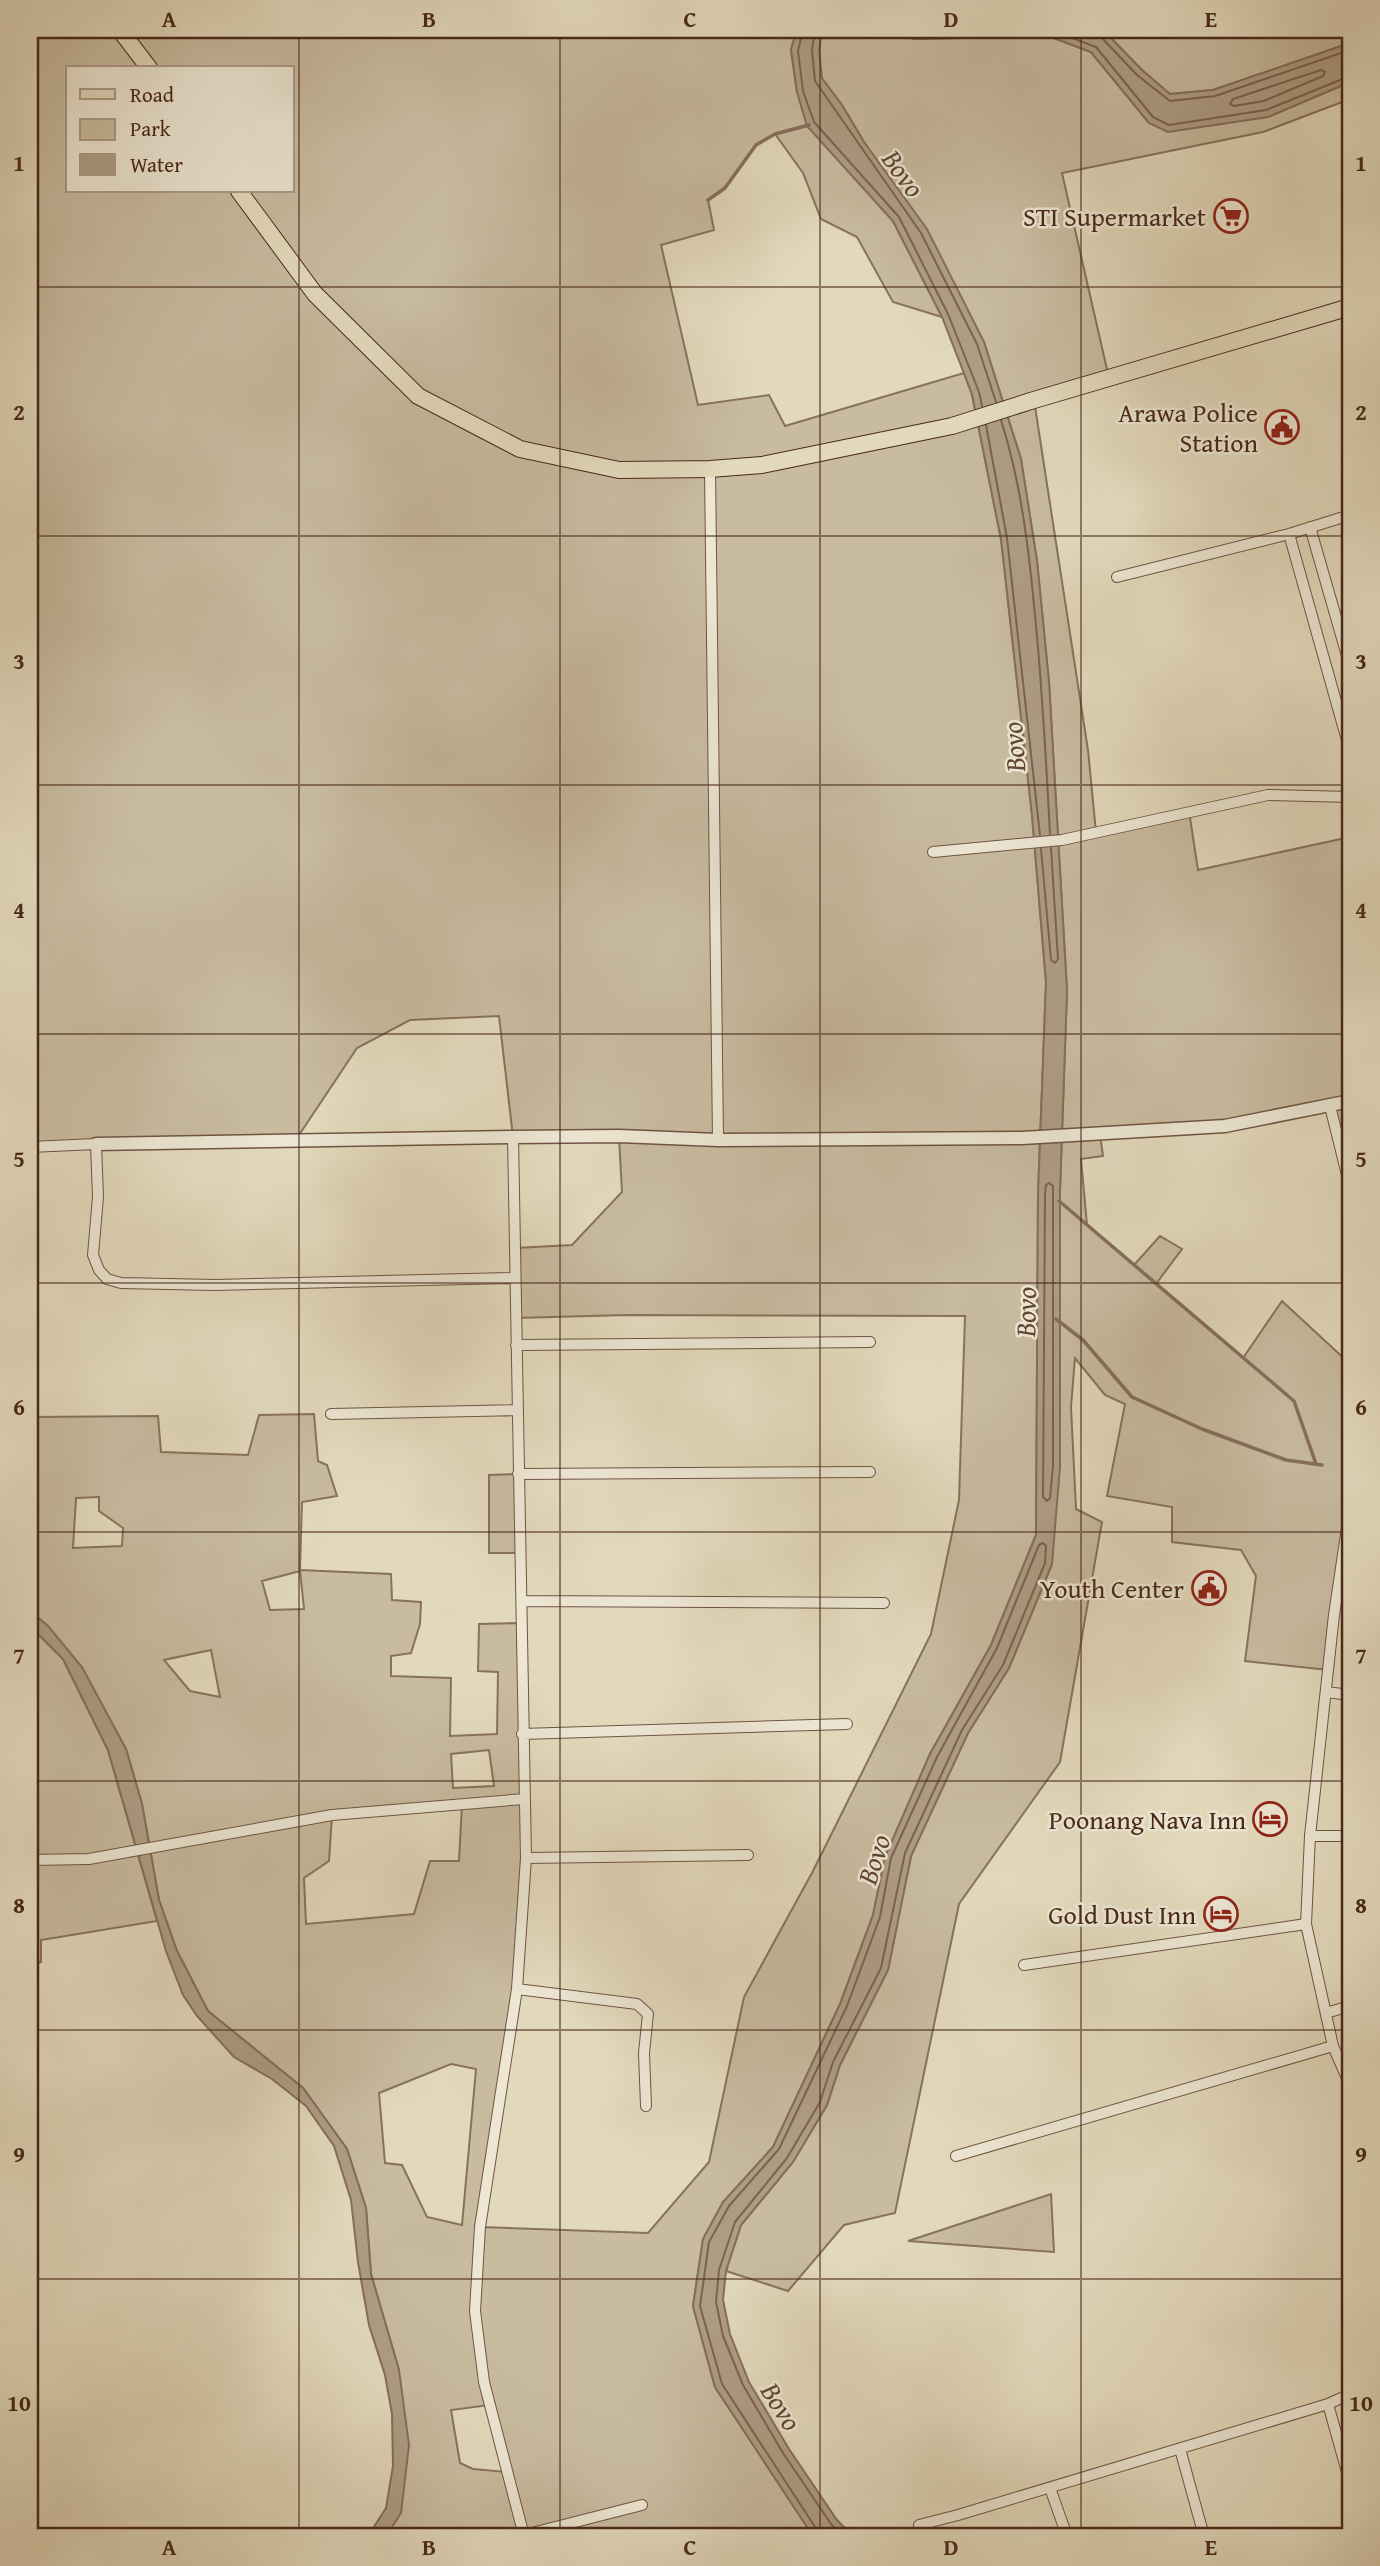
<svg xmlns="http://www.w3.org/2000/svg" width="1380" height="2566" font-family="'Gentium Book Plus',serif">
	<rect width="100%" height="100%" fill="#e2d9bc"/>
	<filter id="stains"><feTurbulence type="fractalNoise" baseFrequency=".00286" numOctaves="4"/><feColorMatrix values="0 0 0 0 .2 0 0 0 0 .09 0 0 0 0 .02 0 0 0 .5 -.17"/></filter>
	<radialGradient id="worn" r=".72"><stop offset=".6" stop-color="#630" stop-opacity="0"/><stop offset="1" stop-color="#630" stop-opacity=".3"/></radialGradient>
	<path fill="#c8bba0" stroke="#88725c" stroke-width="2" fill-rule="evenodd" d="M30,30H576L577,38V30H797L791,50L797,92L830,151L893,221L942,317L893,302L857,237L821,219L803,173L775,134L756,145L725,188L708,200L714,230L661,245L698,405L769,395L785,426L964,373L972,395L1001,539L1032,815L1046,983L1038,1194L1036,1535L991,1645L930,1754L885,1857L873,1915L840,2004L773,2147L723,2202L703,2239L693,2306L715,2387L813,2536H386L401,2512L399,2370L371,2274L366,2208L347,2149L303,2088L208,2011L177,1951L159,1900L142,1804L126,1749L48,1626L30,1611V1417L158,1416L161,1452L248,1455L259,1415L314,1414L318,1461L327,1465L337,1496L302,1502L300,1570L391,1574L392,1600L421,1602L420,1624L411,1653L391,1656V1676L451,1678L450,1736L497,1734L498,1672L478,1671L479,1624L521,1623L526,1859L517,1989L480,2227L648,2233L709,2162L744,1997L813,1871L931,1634L959,1500L965,1316L626,1315L516,1318L515,1248L572,1245L622,1192L619,1137H513L499,1016L410,1020L357,1048L295,1141L30,1147ZM68,68H292V191H68ZM99,1497V1511L123,1528L122,1546L73,1548L76,1498ZM300,1571L304,1609L270,1610L262,1581ZM211,1650L220,1697L190,1691L164,1660ZM489,1750L494,1786L453,1788L451,1754ZM462,1804L459,1861H430L414,1914L306,1924L304,1878L329,1861L332,1815ZM451,2064L476,2069L462,2225L427,2217L402,2165L385,2163L379,2093ZM489,2405L506,2472L473,2469L460,2463L451,2410Z
		M822,30H871L915,39L1048,36L1091,52L1149,123L1268,117L1350,82V99L1263,132L1062,173L1109,378L1034,400L1088,750L1096,832L1189,811L1198,870L1350,837V1139L1340,1142L1330,1107L1224,1126L1100,1134L1103,1156L1081,1159L1087,1225L1134,1265L1160,1236L1182,1249L1156,1284L1243,1358L1282,1301L1350,1364V1539L1346,1538L1328,1670L1245,1661L1256,1576L1241,1550L1172,1542V1507L1107,1496L1125,1404L1105,1395L1075,1358L1071,1407L1076,1509L1102,1522L1060,1762L959,1904L895,2213L844,2225L788,2291L726,2271L741,2225L793,2162L827,2105L840,2065L888,1970L911,1856L968,1733L1009,1668L1052,1564L1060,1191L1067,990L1049,682L1037,561L1021,459L984,342L842,105L821,78L819,50Z
		M1103,30H1350V43L1213,90L1169,94L1142,70Z
		M518,1474L520,1553H489V1475Z
		M30,1626L63,1659L108,1750L157,1921L41,1940V1962L30,1965Z
		M1051,2194L1054,2252L908,2241Z"/>
	<path fill="#ae9d85" stroke="#866e5a" stroke-width="2" d="M797,30H822L819,50L822,78L842,105L864,142L927,229L984,342L1021,459L1037,561L1049,682L1067,990L1060,1191V1467L1052,1564L1009,1668L968,1733L911,1856L888,1970L840,2065L827,2105L793,2162L741,2225L726,2271L723,2300L730,2334L749,2382L789,2449L837,2520L853,2536H813L715,2387L693,2306L703,2239L723,2202L773,2147L840,2004L873,1915L885,1857L930,1754L991,1645L1036,1535L1038,1194L1046,982L1032,815L1001,539L972,394L942,317L893,221L807,126L797,92L791,49Z
		M871,30H1103L1142,70L1170,94L1213,90L1350,43V82L1268,117L1168,132L1149,123L1091,52L1049,36L915,39Z
		M30,1611L48,1626L82,1667L126,1749L142,1804L159,1900L177,1951L208,2011L303,2088L347,2149L366,2208L371,2274L399,2370L409,2445L401,2513L386,2536H368L386,2508L393,2466L392,2414L385,2375L369,2325L358,2262L351,2200L334,2146L306,2106L272,2079L234,2057L197,2016L183,1995L166,1951L108,1750L63,1659L30,1626Z"/>
	<g fill="none" stroke-linecap="round" stroke-linejoin="round">
		<path stroke="#7c624f" stroke-width="2" d="M803,30L798,51L803,91L814,122L899,217L948,314L979,392L982,406
			M815,30L812,50L815,81L921,233L977,344L996,402
			M903,30L916,32L984,30
			M1051,30L1096,47L1153,117L1169,125L1266,110L1350,76
			M1099,30L1101,37L1137,75L1170,101L1215,96L1350,50
			M1321,70L1325,72L1323,76L1264,101L1234,106L1230,104L1233,99Z
			M1001,420C1020,480 1028,542 1034,605C1042,681 1046,758 1050,834
			M986,425L1007,538L1040,835
			M1041,849L1051,960L1055,963L1058,959L1051,848
			M1049,1183L1053,1186V1466L1050,1498L1047,1501L1043,1497L1045,1194L1046,1185Z
			M819,2536L817,2530L722,2384L700,2306L709,2242L729,2206L779,2149L847,2006L880,1917L891,1858L937,1757L997,1648L1039,1545L1043,1543L1046,1546L1045,1563L1003,1665L962,1730L905,1853L881,1968L833,2062L820,2102L787,2158L735,2222L719,2270L716,2302L723,2336L743,2385L783,2453L831,2524L843,2536"/>
		<path stroke="#866e5a" stroke-width="3.5" d="M708,200L725,188L756,145L775,134L809,125
			M1059,1201L1294,1401L1316,1464
			M1056,1319L1083,1340L1132,1397L1202,1429L1286,1460L1322,1465"/>
		<g stroke="#6f5442" stroke-width="12">
			<path id="minor" d="M710,469L718,1140
				M1310,527L1350,666
				M1289,534L1350,751
				M1117,577L1289,534L1350,515
				M933,852L1062,840L1268,795L1350,797
				M1330,1106L1350,1187
				M513,1137L526,1858L517,1989L480,2227L475,2311L484,2382L524,2536
				M30,1147L96,1144L98,1197L93,1255L99,1270L107,1279L121,1283L215,1285L515,1278
				M516,1345L870,1342
				M331,1414L517,1410
				M518,1474L870,1472
				M1350,1508L1334,1615L1310,1836L1306,1924L1333,2046L1350,2085
				M522,1601L884,1603
				M1326,1692L1350,1695
				M522,1734L847,1724
				M1310,1836H1350
				M526,1858L748,1855
				M30,1860L89,1859L332,1815L524,1799
				M1024,1965L1306,1924
				M517,1989L637,2004L648,2014L644,2053L646,2106
				M1326,2013L1350,2006
				M956,2156L1333,2046
				M1328,2404L1347,2472L1350,2534
				M1180,2449L1204,2536
				M1050,2488L1067,2536
				M919,2525L958,2515L1328,2404L1350,2394
				M524,2535L642,2505"/>
		</g>
		<g stroke="#6f5442" stroke-width="15">
			<path id="tertiary" d="M96,1144L513,1137L619,1136L718,1140L1022,1138L1225,1126L1350,1101"/>
		</g>
		<g stroke="#492819" stroke-width="18">
			<path id="primary" d="M120,30L149,68
				M239,191L315,294L418,396L520,449L619,470L710,469L762,465L952,426L1034,400L1350,307"/>
		</g>
		<use href="#minor" stroke="#ece6d3" stroke-width="10"/>
		<use href="#tertiary" stroke="#ece6d3" stroke-width="12"/>
		<use href="#primary" stroke="#e2d9bc" stroke-width="16"/>
	</g>
	<path fill="none" stroke="#492819" stroke-width="2" stroke-opacity="0.55" d="M299,30V2536M560,30V2536M820,30V2536M1081,30V2536M30,287H1350M30,536H1350M30,785H1350M30,1034H1350M30,1283H1350M30,1532H1350M30,1781H1350M30,2030H1350M30,2279H1350"/>
	<defs>
		<g id="supermarket-ring" transform="scale(1.75)"><circle r="9.5" fill="#ece6d3" stroke="#8f2418" stroke-width="1.5"/><path d="M-6-5.5h2.5l.6 2H6L4.5 2H-2.5L-4.4-4H-6ZM-1.5 3.2a1.3 1.3 0 1 0 .1 0ZM3 3.2a1.3 1.3 0 1 0 .1 0Z" fill="#8f2418"/></g>
		<g id="civic-ring" transform="scale(1.75)"><circle r="9.5" fill="#ece6d3" stroke="#8f2418" stroke-width="1.5"/><path d="M-.6-6.5H3V-4.5H.6V-3L4-1V1h2V6H-6V1h2V-1L-.6-3ZM-1.2 2.5V6h2.4V2.5Z" fill="#8f2418"/></g>
		<g id="hotel-ring" transform="scale(1.75)"><circle r="9.5" fill="#ece6d3" stroke="#8f2418" stroke-width="1.5"/><path d="M-6-4.5h1.5V1H6V5H4.5V3h-9V5H-6ZM-4 0a1.8 1.8 0 1 1 3.6 0ZM.5 0V-2.5h3Q6-2.5 6 0Z" fill="#8f2418"/></g>
	</defs>
	<g fill-rule="evenodd">
		<use href="#supermarket-ring" x="1231" y="216"/>
		<use href="#civic-ring" x="1282" y="427"/>
		<use href="#civic-ring" x="1209" y="1588"/>
		<use href="#hotel-ring" x="1270" y="1819"/>
		<use href="#hotel-ring" x="1221" y="1914"/>
	</g>
	<g text-anchor="middle" dominant-baseline="central" stroke-width="5" stroke-linejoin="round" paint-order="stroke">
		<g font-size="26" fill="#492819" stroke="#ece6d3" text-anchor="end">
			<text x="1206" y="216">STI Supermarket</text>
			<text x="1258" y="412">Arawa Police<tspan x="1258" dy="30">Station</tspan></text>
			<text x="1184" y="1588">Youth Center</text>
			<text x="1246" y="1819">Poonang Nava Inn</text>
			<text x="1196" y="1914">Gold Dust Inn</text>
		</g>
		<g font-size="28" font-style="italic" fill="#624534" stroke="#ece6d3">
			<text transform="translate(904 173) rotate(54)">Bovo</text>
			<text transform="translate(1013 747) rotate(-94)">Bovo</text>
			<text transform="translate(1025 1312) rotate(-89)">Bovo</text>
			<text transform="translate(873 1859) rotate(-72)">Bovo</text>
			<text transform="translate(782 2406) rotate(58)">Bovo</text>
		</g>
	</g>
	<rect width="1380" height="2566" fill="none" stroke="#e2d9bc" stroke-width="77"/>
	<rect x="66" y="66" width="228" height="126" fill="#ece6d3" stroke="#ab9a89" stroke-width="2"/>
	<rect x="80" y="89" width="35" height="10" fill="#e2d9bc" stroke="#ab9a89" stroke-width="2"/>
	<text x="130" y="102" font-size="21" fill="#492819">Road</text>
	<rect x="80" y="119" width="35" height="21" fill="#c8bba0" stroke="#ab9a89" stroke-width="2"/>
	<text x="130" y="136" font-size="21" fill="#492819">Park</text>
	<rect x="80" y="154" width="35" height="21" fill="#ae9d85" stroke="#ab9a89" stroke-width="2"/>
	<text x="130" y="172" font-size="21" fill="#492819">Water</text>
	<rect x="38" y="38" width="1304" height="2490" fill="none" stroke="#492819" stroke-width="2.5"/>
	<g font-size="23" text-anchor="middle" font-weight="bold" fill="#492819">
		<text x="169" y="27">A</text>
		<text x="429" y="27">B</text>
		<text x="690" y="27">C</text>
		<text x="951" y="27">D</text>
		<text x="1211" y="27">E</text>
		<text x="19" y="171">1</text>
		<text x="1361" y="171">1</text>
		<text x="19" y="420">2</text>
		<text x="1361" y="420">2</text>
		<text x="19" y="669">3</text>
		<text x="1361" y="669">3</text>
		<text x="19" y="918">4</text>
		<text x="1361" y="918">4</text>
		<text x="19" y="1167">5</text>
		<text x="1361" y="1167">5</text>
		<text x="19" y="1415">6</text>
		<text x="1361" y="1415">6</text>
		<text x="19" y="1664">7</text>
		<text x="1361" y="1664">7</text>
		<text x="19" y="1913">8</text>
		<text x="1361" y="1913">8</text>
		<text x="19" y="2162">9</text>
		<text x="1361" y="2162">9</text>
		<text x="19" y="2411">10</text>
		<text x="1361" y="2411">10</text>
		<text x="169" y="2555">A</text>
		<text x="429" y="2555">B</text>
		<text x="690" y="2555">C</text>
		<text x="951" y="2555">D</text>
		<text x="1211" y="2555">E</text>
	</g>
	<rect width="100%" height="100%" filter="url(#stains)"/>
	<rect width="100%" height="100%" fill="url(#worn)"/>
</svg>
